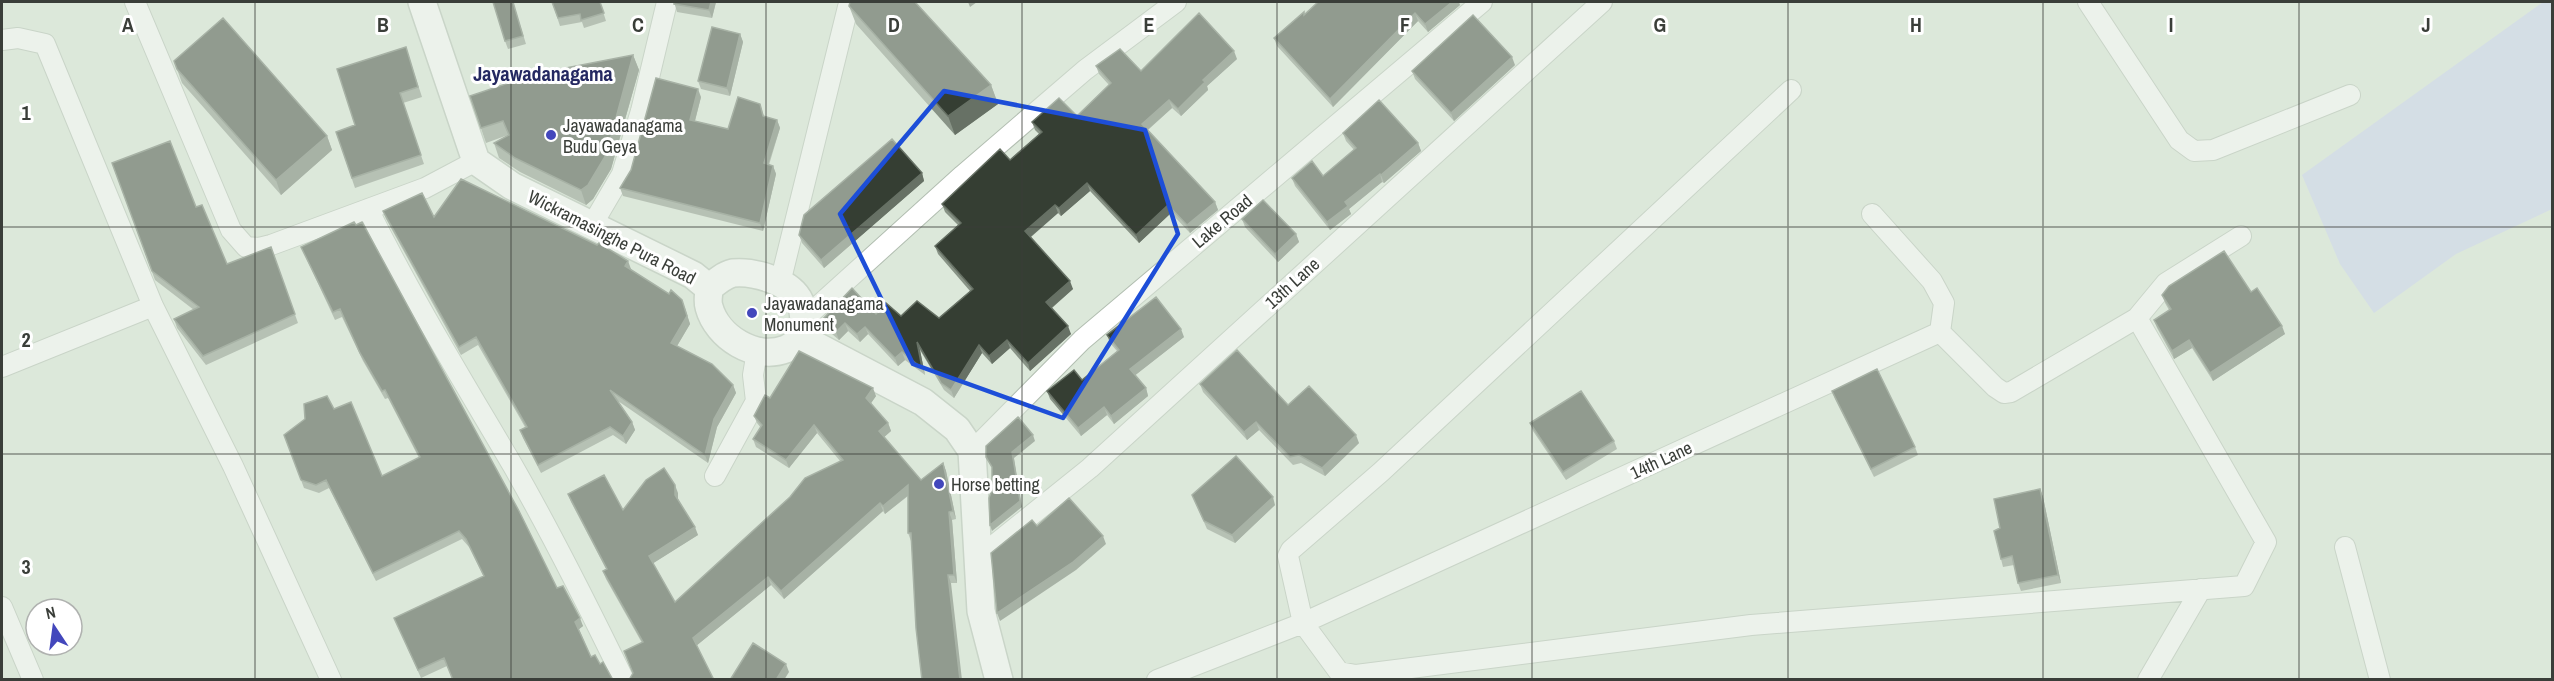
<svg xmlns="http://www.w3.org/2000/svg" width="2554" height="681" font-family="'Archivo Narrow',sans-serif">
	<rect width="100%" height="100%" fill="#dce8da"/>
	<path fill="#cbd2f2" d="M2543,2H2552V209L2456,254L2374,313L2340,264L2302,175Z"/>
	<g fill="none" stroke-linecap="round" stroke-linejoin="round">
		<g stroke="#b2beb1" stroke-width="22">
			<path id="street" d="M135,2L231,230L246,247L259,248L271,245L425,188L476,161
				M2088,2L2179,140L2194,151L2213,150L2350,95
				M2,40L18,38L45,44L153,306L233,466L331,680
				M1791,90L1381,472L1291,550L1288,556L1303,623L1339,672L1356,675L1751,625L2244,586L2266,542L2137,318
				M368,209C412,298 463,381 513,466C553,536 589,608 624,680
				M1872,214L1932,281L1944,303L1940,332
				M592,225L622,174L641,111L667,2
				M780,283L848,7L852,2
				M805,318L963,175L1085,70L1176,2
				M2,367L153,306
				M972,451L1082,340L1482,2
				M715,476L756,401L753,375L757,351
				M2345,547L2380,680
				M978,558L1090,468L1602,2
				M2,607L33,680
				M1157,680L1303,623L1940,332L1995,387L2004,393L2011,392L2137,318L2166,283L2241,236
				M2148,680L2201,589"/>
		</g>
		<g stroke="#b2beb1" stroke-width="30">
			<path id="secondary" d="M422,2L476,161L512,186L693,275L709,288
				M709,288C716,282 724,275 733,273C753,271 791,281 800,302C806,315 804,325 801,338
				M709,288C709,294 707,301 709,307C717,337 755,361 786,349C791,347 797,342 801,338
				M801,338L923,402L957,429L972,451L981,611L999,680"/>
		</g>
		<use href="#street" stroke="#fff" stroke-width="20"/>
		<use href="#secondary" stroke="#fff" stroke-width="27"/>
	</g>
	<path fill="#889386" d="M513,2L526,44L508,49L505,41Z
		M552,2H600L606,21L584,28L582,22L560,26Z
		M674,2H716L712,18L677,12Z
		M1460,5L1428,32L1418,21L1333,107L1277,46L1274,38L1305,15Z
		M849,6L991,85L998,104L955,135L856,24Z
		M740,34L743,42L730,96L701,89L698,81Z
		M633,55L639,70L611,169L593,199L586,205L520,172L499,158L494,143L508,135L486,143L470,96Z
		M409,57L422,97L403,103L424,164L355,188L336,132L355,125Z
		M1237,59L1207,86L1208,90L1181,116L1172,108L1148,130L1215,202L1218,210L1190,233L1171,213L1139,243L1090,191L1061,216L1058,213L1031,237L1073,289L1052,308L1071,334L1030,371L1010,348L992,364L982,353L954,398L944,390L920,350L925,375L905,360L898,366L868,334L860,342L848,331L839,340L825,328L822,320L876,314L901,316L939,318L970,291L938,254L935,246L958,225L945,212L942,204L1010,160L1039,134L1035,130L1032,122L1077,116L1109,85L1099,74L1096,66L1141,71Z
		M174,61L327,136L332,150L281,195L182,83Z
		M1515,65L1454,121L1415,79L1412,71Z
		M701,97L695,121L728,129L760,104L764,116L777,120L780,128L769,165L773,166L776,174L763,231L623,196L620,188Z
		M1343,133L1418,143L1421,151L1384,183L1382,182L1349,209L1351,214L1330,230L1295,186L1292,178L1323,176L1354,150L1346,141Z
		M112,163L196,207L227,264L271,247L298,323L206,365L177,328L174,319L194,310L155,280Z
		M922,173L924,181L824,268L802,243L799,235Z
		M383,211L434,217L628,261L630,270L685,308L690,324L677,346L733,385L736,393L717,427L708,463L618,401L632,422L635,430L626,444L613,435L541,473L523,438L520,430L525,427L478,345L461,355L386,219Z
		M1242,219L1296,234L1299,242L1278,262L1245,227Z
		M301,247L557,588L583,626L579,629L591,657L600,664L613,680H453L447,666L421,678L394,618L484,577L469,547L462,539L376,581L329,488L319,493L304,488L284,435L334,409L382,476L419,458L388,398L385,399L363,361L342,317L335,320Z
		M2251,292L2285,334L2213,381L2192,348L2174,359L2157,328L2154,320L2169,310L2165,303L2162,295Z
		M1107,335L1184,337L1135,375L1146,388L1148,396L1114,424L1107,415L1081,436L1050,399L1047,391L1082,380L1117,351L1110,343Z
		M1200,384L1288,405L1359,443L1325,476L1301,463L1293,465L1259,430L1247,440L1203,392Z
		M1832,391L1915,447L1918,455L1874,477L1835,399Z
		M876,396L871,403L888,423L891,431L884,437L921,480L943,463L946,471L956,519L952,520L957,583H951L911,541L908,533V496L885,514L883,511L784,599L771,585L697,645L633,674L642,643L606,579L603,571L606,569L571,502L568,494L623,510L678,493V499L698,535L653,563L675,602L840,461L817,433L789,468L756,447L753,439L761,428L757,423L754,416L770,398Z
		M1530,423L1614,441L1617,449L1566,480L1533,431Z
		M2040,489L2043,497L2061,583L2021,591L2018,583L2014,565L2003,567L2001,559L2000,528Z
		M1192,495L1275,505L1235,543L1207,529Z"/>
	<path fill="#677165" d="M711,2H716L712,18L709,10Z
		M968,2H977L970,7Z
		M1452,2H1459L1460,5L1428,32L1425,24Z
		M1415,13L1418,21L1333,107L1330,99Z
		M740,34L743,42L730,96L727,88Z
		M1234,51L1237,59L1207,86L1208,90L1181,116L1178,109L1203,80Z
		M633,55L639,70L611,169L593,199L586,205L581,190Z
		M1512,57L1515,65L1454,121L1451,113Z
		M991,85L998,104L955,135L948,116Z
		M698,89L701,97L693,128L690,120Z
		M1169,100L1172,108L1145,132L1142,124Z
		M777,120L780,128L766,171L764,163Z
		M327,136L332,150L281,195L276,180Z
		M1418,143L1421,151L1384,183L1381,175Z
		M773,166L776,174L763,231L760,223Z
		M922,173L924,181L824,268L821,260Z
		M1380,174L1382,182L1349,209L1351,214L1330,230L1327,222L1345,202Z
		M1087,183L1090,191L1061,216L1059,208Z
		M1215,202L1218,210L1190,233L1187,225Z
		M1055,205L1058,213L1028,239L1025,231Z
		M1168,205L1171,213L1139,243L1136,235Z
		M1296,234L1299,242L1278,262L1275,254Z
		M628,261L631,269L628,274L625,266Z
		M1070,281L1073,289L1049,310L1046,302Z
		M682,300L690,324L674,351L671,343Z
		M845,323L848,331L839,340L836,332Z
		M1068,326L1071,334L1030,371L1028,363Z
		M2282,326L2285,334L2213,381L2210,373Z
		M865,327L868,334L860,342L857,334Z
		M1181,329L1184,337L1133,377L1130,369Z
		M1007,340L1010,348L992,364L989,356Z
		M2189,340L2192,348L2174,359L2172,351Z
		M917,342L920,350L925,375L922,368Z
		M979,345L982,353L954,398L951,390Z
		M902,352L905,360L898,366L895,358Z
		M733,385L736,393L717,427L708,463L705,455L714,419Z
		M873,388L876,396L869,406L866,398Z
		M1146,388L1148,396L1114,424L1111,416Z
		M1104,407L1107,415L1081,436L1078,428Z
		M632,422L635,430L626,444L623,436Z
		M1256,422L1259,430L1247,440L1244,432Z
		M888,423L891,431L882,439L879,431Z
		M814,425L817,433L789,468L786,460Z
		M1033,435L1035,441L1014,458L1022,507L992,531L990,525L1012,452Z
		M1356,435L1359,443L1325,476L1322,468Z
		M943,463L946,471L956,519L953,511Z
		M675,485L678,493V503L675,495Z
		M908,485L911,493L885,514L883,506Z
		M2040,489L2043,497L2061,583L2058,575Z
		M1273,497L1275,505L1235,543L1232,535Z
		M880,503L883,511L784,599L781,591Z
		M949,512L952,520L957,583L954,575Z
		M695,527L698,535L652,564L649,556Z
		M1103,536L1106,544L1076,570L1000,621L997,613Z
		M948,575L951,583L962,680H960Z
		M768,577L771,585L696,646L693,638Z
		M580,618L583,626L578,630L575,622Z
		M786,664L789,672L784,680H776Z"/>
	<path fill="#353e33" stroke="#677165" stroke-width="1.5" d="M493,2H513L523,36L505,41Z
		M552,2H600L604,13L581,20L580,14L558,18Z
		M674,2H711L709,10L674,4Z
		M850,2H915L991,85L948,116L849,6Z
		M1318,2H1452L1425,24L1415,13L1330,99L1274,38L1304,12V15Z
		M1199,13L1234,51L1203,80L1205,82L1178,109L1169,100L1142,124L1215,202L1187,225L1168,205L1136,235L1087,183L1059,208L1055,205L1025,231L1070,281L1046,302L1068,326L1028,363L1007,340L989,356L979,345L951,390L941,383L917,342L922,368L902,352L895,358L865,327L857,334L845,323L836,332L822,320L852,288L876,314L886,303L901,316L917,301L939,318L973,289L935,246L961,223L942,204L1000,149L1010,160L1042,132L1032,122L1059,98L1077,116L1111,83L1096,66L1120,49L1141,71Z
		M1473,15L1512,57L1451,113L1412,71Z
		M223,18L327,136L276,180L177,69L174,61Z
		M712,27L740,34L727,88L698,81Z
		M406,47L418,87L400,93L421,155L352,178L336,132L355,125L337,69Z
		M633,55L606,155L588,185L581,190L515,158L494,143L509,135L503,121L481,128L470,96L535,74Z
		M656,78L698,89L690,120L728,129L738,97L760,104L763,116L777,120L764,163L773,166L760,223L620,188L631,170Z
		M1379,100L1418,143L1381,175L1380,174L1345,202L1348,206L1327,222L1292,178L1312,161L1323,176L1356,148L1343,133Z
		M892,139L922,173L821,260L799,235L804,215Z
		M170,141L196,207L202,205L227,264L271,247L295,314L203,356L174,319L199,307L152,271L112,163Z
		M461,179L597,245L599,243L628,261L625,266L669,294L671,290L682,300L687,316L671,343L712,364L733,385L714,419L705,455L610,390L632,422L623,436L610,427L538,465L520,430L527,427L476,337L459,347L383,211L422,193L434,217Z
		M1263,200L1296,234L1275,254L1242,219Z
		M354,222L356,225L362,222L519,511L557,588L563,586L580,618L575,622L591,657L595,655L600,664L603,662L613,680H453L444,658L418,670L394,618L484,576L466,539L459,531L373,573L326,480L316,485L301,480L284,435L305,419L304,404L327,396L334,409L351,402L382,476L420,457L385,390L382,391L360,353L340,309L333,312L301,247Z
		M2224,251L2251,292L2257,288L2282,326L2210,373L2189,340L2172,351L2154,320L2171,309L2162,295L2169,286Z
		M1156,297L1181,329L1130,369L1146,388L1111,416L1104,407L1078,428L1047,391L1074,370L1082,380L1119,350L1107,335Z
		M1237,350L1288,405L1309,386L1356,435L1322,468L1299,455L1290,457L1256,422L1244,432L1200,384Z
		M799,351L873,388L866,398L888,423L879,431L921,480L943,463L953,511L949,512L954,575H948L960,680H922L916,628L911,533H908V485L883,506L880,503L781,591L768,577L693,638L714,680H629L633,673L624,651L643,642L603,571L607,569L568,494L604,475L623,510L646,480L664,468L675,485V495L695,527L649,556L675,602L790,497L805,478L843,460L814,425L786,460L753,439L762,425L754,416L765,395L770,398Z
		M1877,369L1915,447L1871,469L1832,391Z
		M1581,391L1614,441L1563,472L1530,423Z
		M1018,417L1033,435L1012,452L1020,501L990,525L989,498L992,490V467L986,457V446Z
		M1236,456L1273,497L1232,535L1204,521L1192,495Z
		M2040,489L2058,575L2018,583L2012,556L2001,559L1994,531L2000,528L1994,499Z
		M1069,498L1103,536L1073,562L997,613L991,553L1032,520L1037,526Z
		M753,643L786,664L776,680H730Z"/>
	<path d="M0 0H2554V681H0ZM944,91L1145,130L1178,234L1063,418L913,364L840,214Z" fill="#dce8da" fill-opacity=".55" fill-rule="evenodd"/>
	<path fill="none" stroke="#1d4ed8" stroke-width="4.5" stroke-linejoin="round" d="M944,91L1145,130L1178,234L1063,418L913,364L840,214Z"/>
	<path fill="none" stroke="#3a3e39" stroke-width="1.5" stroke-opacity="0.55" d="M255,2V680M511,2V680M766,2V680M1022,2V680M1277,2V680M1532,2V680M1788,2V680M2043,2V680M2299,2V680M2,227H2552M2,454H2552"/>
	<g fill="#4347bc" stroke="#fff" stroke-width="2">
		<circle cx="551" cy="135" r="6"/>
		<circle cx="752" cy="313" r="6"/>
		<circle cx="939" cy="484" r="6"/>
	</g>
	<g text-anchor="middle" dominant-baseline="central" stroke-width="6" stroke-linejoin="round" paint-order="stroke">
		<g font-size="18" fill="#3a3e39" stroke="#fff" text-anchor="start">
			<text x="563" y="125">Jayawadanagama<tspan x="563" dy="21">Budu Geya</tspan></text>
			<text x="764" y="303">Jayawadanagama<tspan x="764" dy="21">Monument</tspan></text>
			<text x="951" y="484">Horse betting</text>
		</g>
		<g font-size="18" fill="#3a3e39" stroke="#fff">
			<text transform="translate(1222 221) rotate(-40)">Lake Road</text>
			<text transform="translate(612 237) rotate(27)">Wickramasinghe Pura Road</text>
			<text transform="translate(1292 283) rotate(-42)">13th Lane</text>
			<text transform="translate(1661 460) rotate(-25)">14th Lane</text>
		</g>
		<g font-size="20" font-weight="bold" fill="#242861" stroke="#fff">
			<text x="543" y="73">Jayawadanagama</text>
		</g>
	</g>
	<g font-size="20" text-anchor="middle" font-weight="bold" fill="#3a3e39" stroke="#fff" stroke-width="6" stroke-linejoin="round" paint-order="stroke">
		<text x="128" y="32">A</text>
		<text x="383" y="32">B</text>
		<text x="638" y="32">C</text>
		<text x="894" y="32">D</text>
		<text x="1149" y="32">E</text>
		<text x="1405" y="32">F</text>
		<text x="1660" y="32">G</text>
		<text x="1916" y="32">H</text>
		<text x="2171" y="32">I</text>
		<text x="2426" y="32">J</text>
		<text x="26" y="120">1</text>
		<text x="26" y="347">2</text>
		<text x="26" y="574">3</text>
	</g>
	<rect width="2554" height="681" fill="none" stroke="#3a3e39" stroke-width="6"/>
	<g transform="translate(54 627) rotate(347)"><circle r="28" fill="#ffffff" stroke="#b0b2b0" stroke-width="1.5"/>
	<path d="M0-4.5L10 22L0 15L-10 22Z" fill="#4347bc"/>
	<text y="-9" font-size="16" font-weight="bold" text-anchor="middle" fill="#3a3e39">N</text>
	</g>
</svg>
